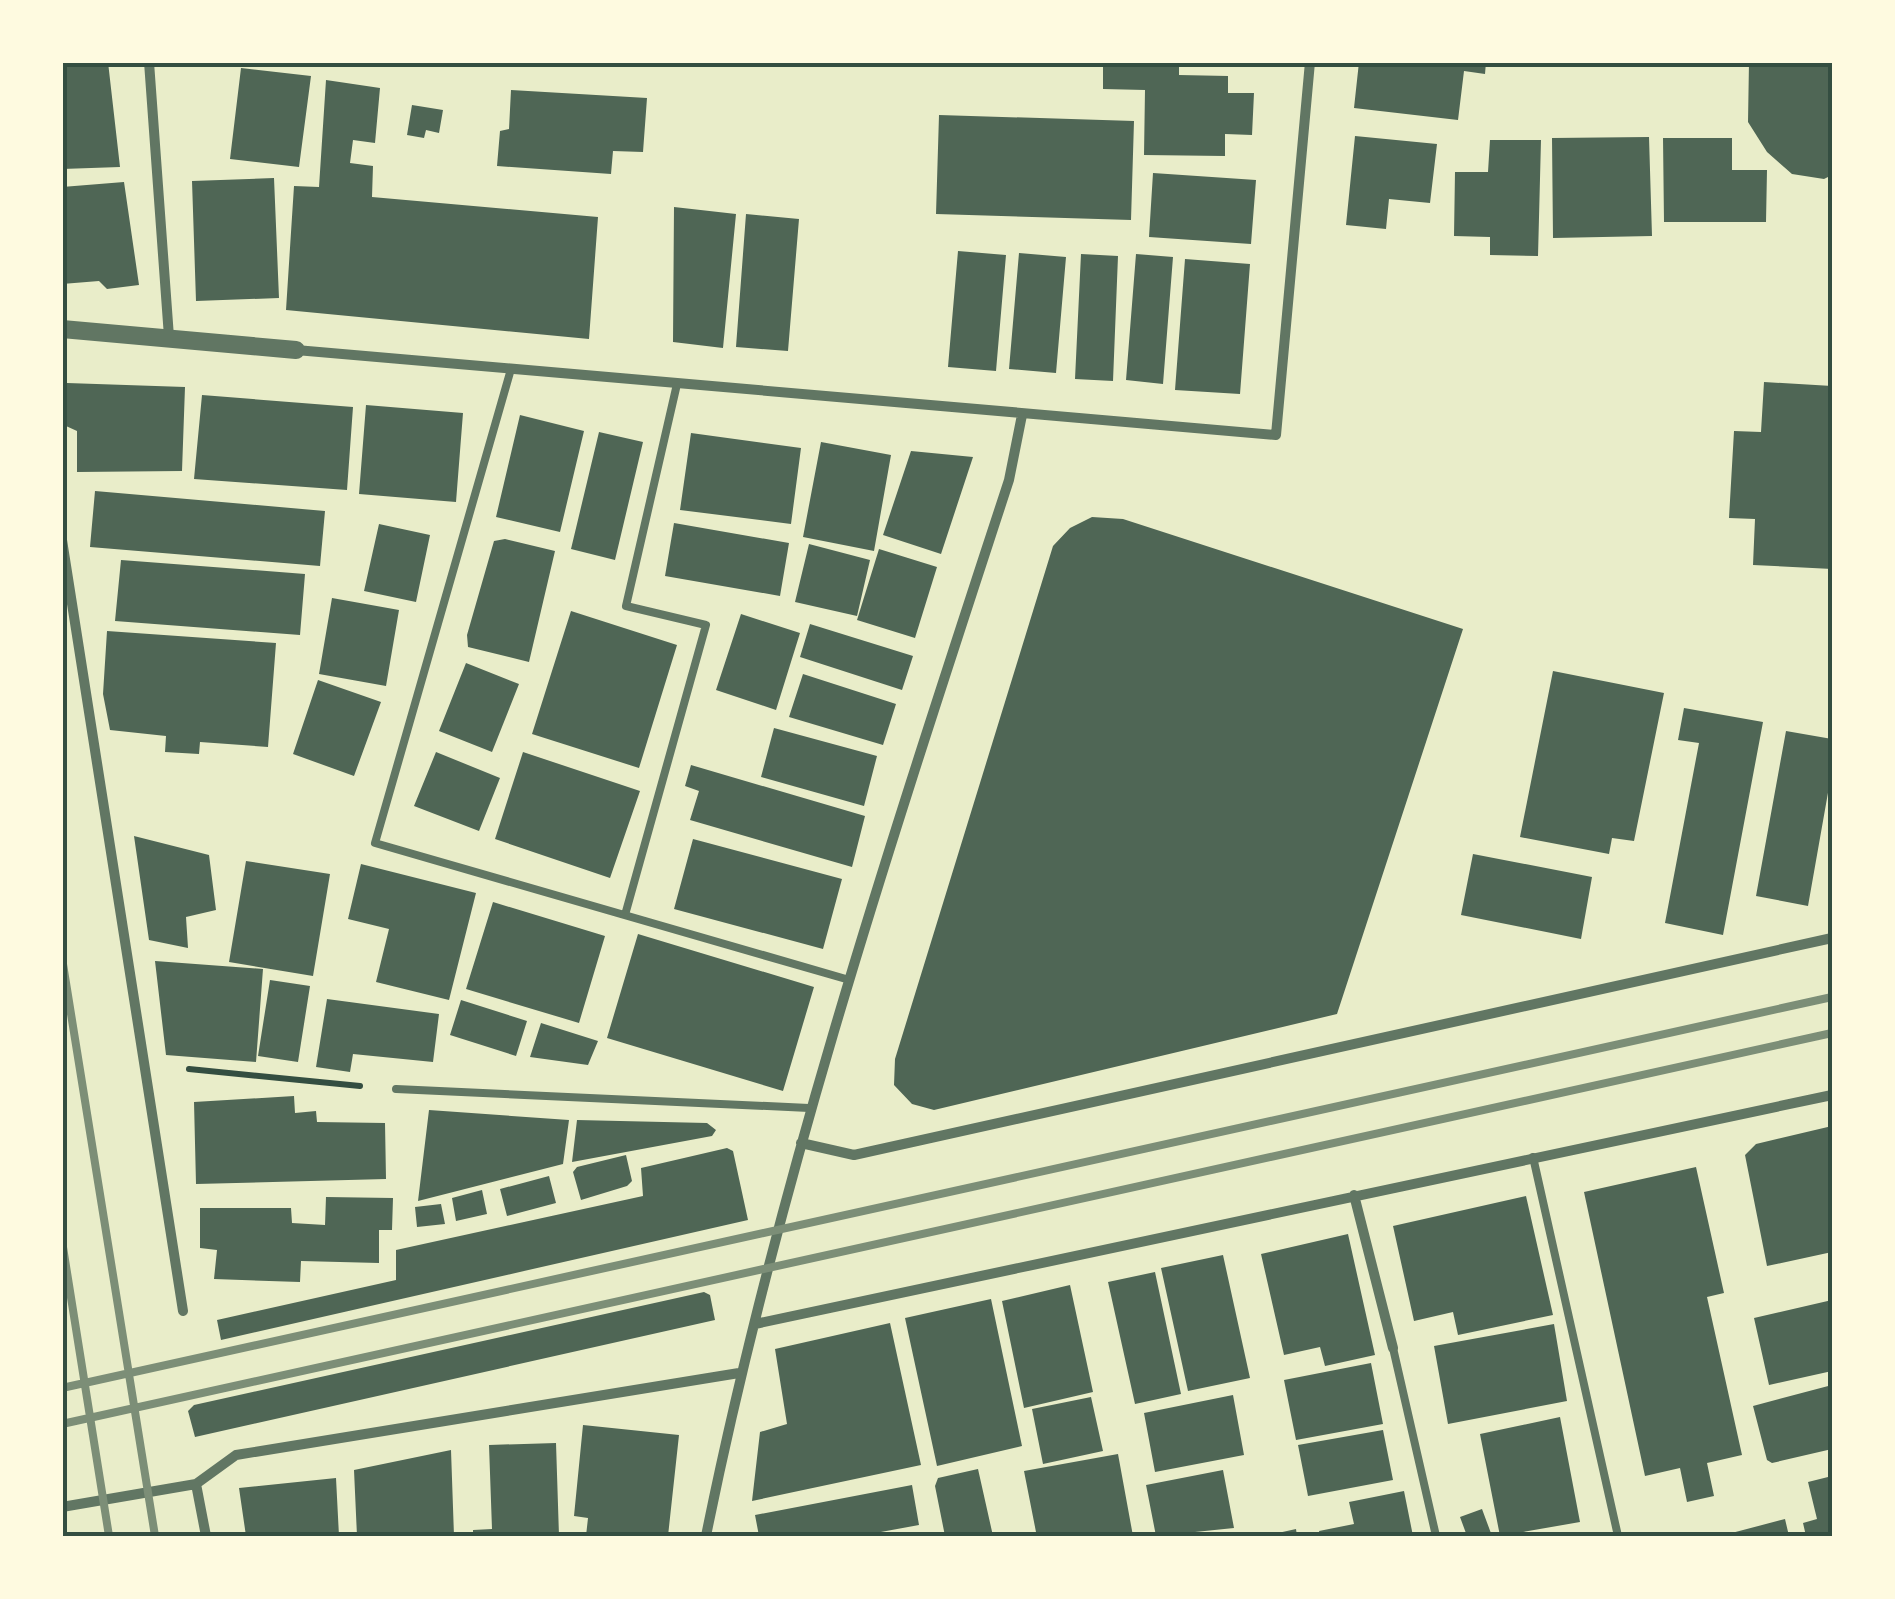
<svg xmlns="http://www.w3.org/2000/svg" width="1895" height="1599" font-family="'Fira Sans Condensed',sans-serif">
	<rect width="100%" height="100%" fill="#e9edc9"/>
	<path fill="#4f6655" d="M62,62H108L120,167L62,169Z
		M1103,62H1179V75L1228,76V93H1254L1252,135L1225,134V156L1144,155L1145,90L1103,89Z
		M1359,62H1486L1485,74L1464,71L1458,120L1354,108Z
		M1749,62H1832V175L1824,179L1792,174L1767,152L1748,122Z
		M241,68L311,76L299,167L230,159Z
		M326,80L380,88L375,143L353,140L350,163L373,166L372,197L598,217L589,339L286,310L294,186L319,187Z
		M511,90L647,98L643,152L613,151L611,174L497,166L500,131L509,129Z
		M412,105L443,110L439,133L426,130L424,138L407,135Z
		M939,115L1134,121L1131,220L936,214Z
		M1355,136L1437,144L1430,203L1389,199L1386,229L1346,225Z
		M1649,137L1652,236L1553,238L1552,138Z
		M1663,138H1732V170H1767L1766,222H1664Z
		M1490,140H1541L1538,256L1490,255V237L1454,236L1455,172H1488Z
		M1153,173L1256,180L1251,244L1149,237Z
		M274,178L279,298L196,301L192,181Z
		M124,182L139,285L107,289L99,281L62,284V187Z
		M674,207L736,214L723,348L673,342Z
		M746,214L799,219L788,351L736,347Z
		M958,251L1006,255L996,371L948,367Z
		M1019,253L1066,257L1056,373L1009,369Z
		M1081,254L1118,256L1113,381L1075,379Z
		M1136,254L1173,257L1163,384L1126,380Z
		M1185,259L1250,264L1240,394L1175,390Z
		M1764,382L1832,386V569L1753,565L1755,519L1729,518L1734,431L1761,432Z
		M67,383L185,387L182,471L77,472V431L66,426Z
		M202,395L353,407L347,490L194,479Z
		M366,405L463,413L456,502L359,494Z
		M520,415L584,431L560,532L496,517Z
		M599,432L643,442L615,560L571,549Z
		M691,433L801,448L791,524L680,510Z
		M821,442L891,455L874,551L803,537Z
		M911,451L973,457L941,554L883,535Z
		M95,491L325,511L320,566L90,547Z
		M1092,517L1123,519L1463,629L1337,1014L934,1110L912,1104L894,1085L895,1059L1053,546L1070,528Z
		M674,523L789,543L780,596L665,576Z
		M379,524L430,535L416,602L364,591Z
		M505,539L555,551L529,662L468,647L467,635L494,541Z
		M809,544L870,560L857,616L795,602Z
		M879,549L937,567L915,638L857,620Z
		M121,560L305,574L300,635L115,621Z
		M332,598L399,610L386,686L319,674Z
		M571,611L677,645L639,768L532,734Z
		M741,614L800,633L776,710L716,690Z
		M810,624L913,656L902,690L800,657Z
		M107,631L276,643L268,747L200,742L199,754L165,752L166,736L110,730L103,694Z
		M466,663L519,684L492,752L439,731Z
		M1553,671L1664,693L1634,841L1612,838L1609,854L1520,837Z
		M803,674L896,704L883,745L789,717Z
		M318,680L381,702L354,776L293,754Z
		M1684,708L1763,722L1723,935L1665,923L1699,743L1678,740Z
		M774,728L877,756L864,806L761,777Z
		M1786,731L1832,739V770L1808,906L1756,896Z
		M436,752L500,778L479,831L414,806Z
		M523,752L640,791L610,878L495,839Z
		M691,765L865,816L852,867L690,820L699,791L685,786Z
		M134,836L209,855L216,910L186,917L188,948L149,940Z
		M693,839L842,879L823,949L674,909Z
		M1473,854L1592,877L1581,939L1461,915Z
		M246,861L330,874L313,976L229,962Z
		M361,864L476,893L449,1000L376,982L389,929L348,919Z
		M493,902L605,936L579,1023L466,989Z
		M638,934L814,987L783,1091L607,1038Z
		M155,961L263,969L256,1062L166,1055Z
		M270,980L310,986L298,1062L258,1056Z
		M327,999L439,1014L433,1062L353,1054L350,1072L316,1067Z
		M461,1000L527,1021L516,1056L450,1035Z
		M541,1023L598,1041L588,1065L530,1057Z
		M294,1096L295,1113L316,1111L317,1122L385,1123L386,1179L196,1184L194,1102Z
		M429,1110L569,1120L563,1164L418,1201Z
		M577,1120L707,1123L716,1130L712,1136L572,1162Z
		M1832,1126V1252L1767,1266L1745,1155L1756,1144Z
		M727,1148L733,1151L748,1220L221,1340L217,1320L396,1280V1250L643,1196L641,1168Z
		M626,1155L632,1181L627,1186L581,1200L573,1172L577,1167Z
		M1696,1167L1724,1293L1707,1297L1742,1455L1707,1463L1714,1496L1687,1502L1680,1468L1645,1476L1584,1192Z
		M549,1176L556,1203L507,1216L500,1189Z
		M482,1190L487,1214L456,1221L452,1198Z
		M1526,1196L1553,1315L1458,1335L1453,1312L1414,1321L1393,1226Z
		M326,1197L393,1198L392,1230H379V1263L301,1261L300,1282L214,1279L217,1250L200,1248V1208H291L292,1223L325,1225Z
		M441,1204L445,1224L417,1227L415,1207Z
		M1348,1234L1375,1355L1325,1366L1320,1347L1284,1355L1261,1254Z
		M1223,1255L1250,1378L1188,1391L1161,1268Z
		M1155,1272L1181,1394L1135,1404L1108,1282Z
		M1070,1285L1093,1392L1024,1408L1002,1301Z
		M704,1292L710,1295L715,1320L195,1437L188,1411L194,1405Z
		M991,1299L1022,1446L937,1466L905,1318Z
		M1832,1300V1371L1769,1385L1754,1318Z
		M890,1323L921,1465L752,1501L760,1432L787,1424L775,1349Z
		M1554,1324L1567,1401L1448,1424L1434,1346Z
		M1371,1363L1383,1424L1296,1440L1284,1380Z
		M1832,1385V1449L1772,1463L1767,1460L1753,1406Z
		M1233,1395L1244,1455L1155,1472L1144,1413Z
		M1091,1397L1103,1451L1043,1464L1032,1409Z
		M1560,1417L1580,1522L1500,1536L1480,1434Z
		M583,1425L679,1435L668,1536H586L588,1518L574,1516Z
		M1383,1430L1393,1480L1308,1496L1298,1445Z
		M556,1443L559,1536H473V1530L492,1529L489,1445Z
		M451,1450L454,1536H357L354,1470Z
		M1118,1454L1133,1536H1026L1036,1532L1024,1471Z
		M978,1469L993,1536H945L935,1486L938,1478Z
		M1223,1470L1234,1528L1156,1536L1146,1485Z
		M1832,1476V1536H1806L1803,1523L1817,1519L1808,1482Z
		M336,1478L339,1536H246L239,1488Z
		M912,1485L919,1525L859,1536H759L755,1515Z
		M1404,1491L1413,1536H1320L1319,1531L1354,1524L1349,1502Z
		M1482,1509L1492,1536H1467L1460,1517Z
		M1785,1519L1789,1536H1724V1535Z
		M1296,1529L1297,1536H1269V1535Z"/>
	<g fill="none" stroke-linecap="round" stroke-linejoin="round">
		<path stroke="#344e41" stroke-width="6" d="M189,1069L360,1086"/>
		<path stroke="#617663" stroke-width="8" d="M511,369L375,843L846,979
			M625,915L706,625L626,606L677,384
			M396,1089L809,1108
			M1533,1157L1618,1536
			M1393,1348L1436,1536"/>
		<path stroke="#617663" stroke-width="10" d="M149,62L169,337
			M296,350L1276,435L1310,62
			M62,540L183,1311
			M801,1143L854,1155L1832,938
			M1354,1195L1393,1348
			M755,1324L1832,1095
			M196,1484L206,1536
			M62,1507L196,1484L236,1455L739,1373
			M706,1536C779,1176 895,829 1009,480L1022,415"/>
		<path stroke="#617663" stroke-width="18" d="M62,329L296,350"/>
		<path stroke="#7c8e77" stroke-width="8" d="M62,958L155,1536
			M62,1241L109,1536
			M62,1388L1832,997
			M62,1424L1832,1033"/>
	</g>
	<rect width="1895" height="1599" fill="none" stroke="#fefae0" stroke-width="130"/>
	<rect x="65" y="65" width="1765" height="1469" fill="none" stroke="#344e41" stroke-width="4"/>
</svg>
